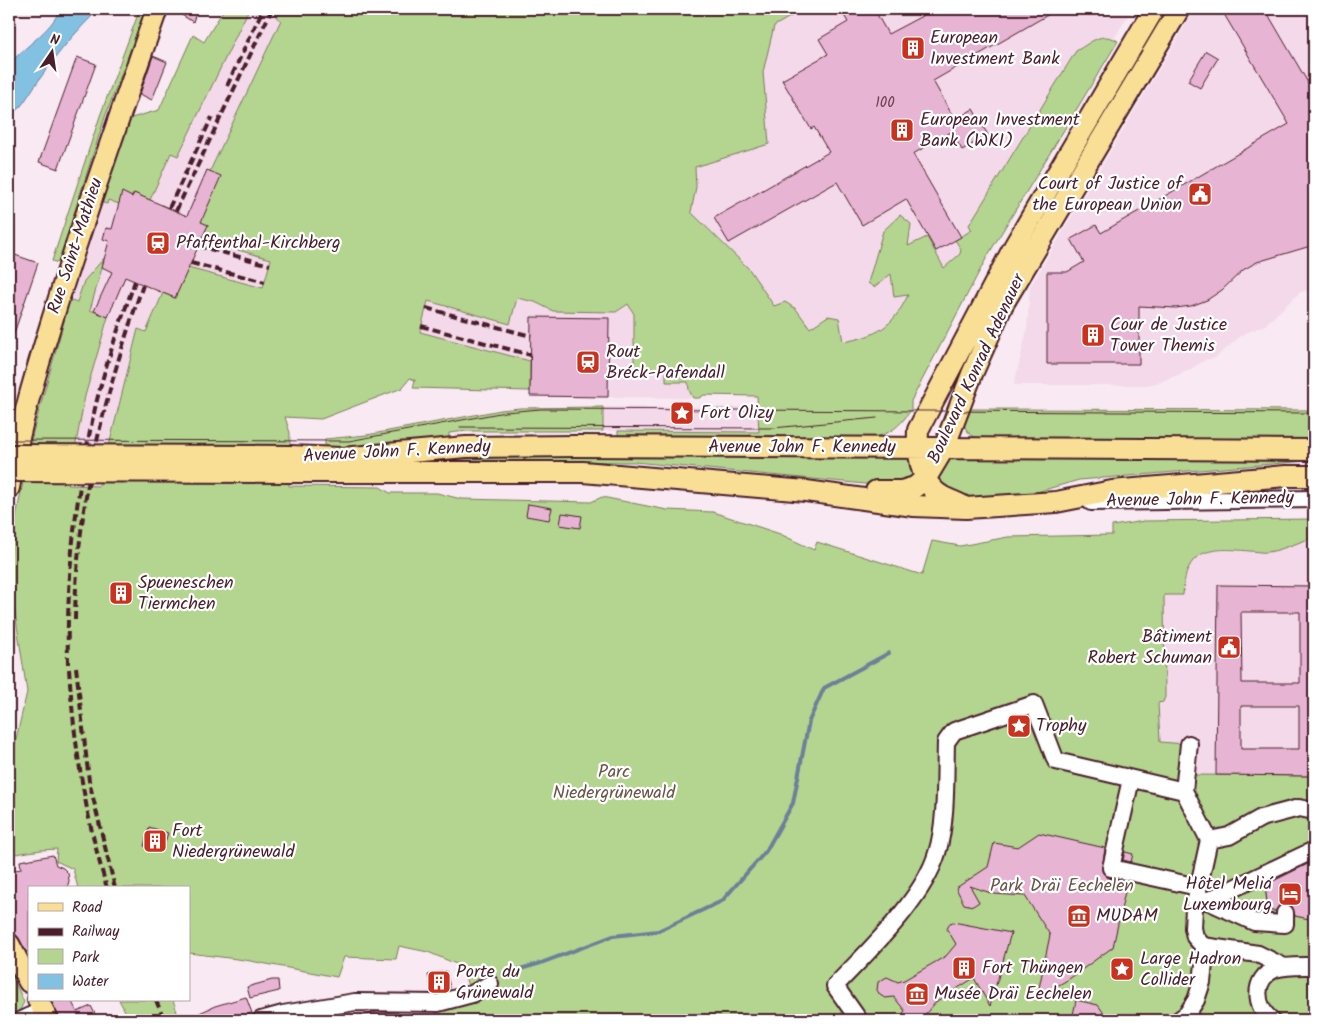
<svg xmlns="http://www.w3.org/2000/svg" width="1323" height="1029" font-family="Kalam,sans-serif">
	<rect width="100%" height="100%" fill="#f8e9f2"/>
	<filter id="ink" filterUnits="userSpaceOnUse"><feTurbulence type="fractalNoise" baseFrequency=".02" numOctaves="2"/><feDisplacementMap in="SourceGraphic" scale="10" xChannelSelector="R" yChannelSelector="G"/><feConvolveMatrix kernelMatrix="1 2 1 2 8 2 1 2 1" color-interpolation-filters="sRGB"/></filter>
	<g filter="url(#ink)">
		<path fill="#f3d9e9" d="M249,9H281L277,18L282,20L210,171L208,225L201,240L271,259L263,288L206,272L175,298L163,293L146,332L138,329L96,496L68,486L85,396L107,317L90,310L104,258L84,281L77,302L70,300L100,202L122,192L134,193L150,200L171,153L178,156Z
			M721,9H1132L991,240L896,345L796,344L749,269L691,212L696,187L695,167Z
			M1195,9H1314V289L1300,292L1265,325L1243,334L1215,358L1207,359L1187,371L1160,382L1147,385H1014L1027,330L1030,287Z
			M517,298L535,302L553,311L616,312L628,304L634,314V369L666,368L688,382L689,390L693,398L530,396V361L420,332L428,301L509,324Z
			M603,407H757L759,432L603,431Z
			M1314,535V776L1193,775L1185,744L1160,743L1158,702H1163L1165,697L1164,595H1183L1187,567L1200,554L1211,551L1269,552L1309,539Z"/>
		<path fill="#b3d58f" stroke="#7e7a5d" d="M140,9H146L105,117L58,263L52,261L100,116Z
			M224,9H249L178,156L171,153L150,200L134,193L132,197L122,193L119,204L108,200L107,204L100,202L128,119L159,110L193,35L204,42Z
			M281,9H804L774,26L763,72L769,144L695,167L696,187L691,212L749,269L774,306L785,302L796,309L810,328L828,316L839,318L843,342C877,336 893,327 908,295L894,297L891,274L874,287L868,283L883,231L900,215L911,224L908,246L927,237L944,268L960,254L961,249L955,240L972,230L969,225L1076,51C1092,42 1101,31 1118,41L988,255L911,401V410C899,427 890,435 869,438L618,437V431L759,432L757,396L704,395L699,398H693L689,390L688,382H666V368L634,369V314L628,304L616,312L553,311L535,302L517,298L510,324L428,301L420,332L530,361V391L413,388L415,380L410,378L402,388L321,419L285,417L290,433L289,486L380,487L390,493H437L461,499L591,502L602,497L667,510L713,512L780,534L814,550L817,542L922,575L932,541L960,546L1008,537L1112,535V526L1144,521L1314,519V535L1309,539C1296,543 1282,550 1268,552C1262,553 1256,551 1249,551C1208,547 1185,549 1183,595H1164L1165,697L1163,702L1158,703L1160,742L1185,744L1194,775L1314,776V852L1264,878L1268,910L1314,920V1020H435L438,1003L471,994L461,966L428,952L399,946L396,959L344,957L337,977L245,960L189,953V888H78L73,869L56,861L57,849L41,850L9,855V769L27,692L9,572L13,532L33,432L70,300L77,302L84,281L105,257L90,310L108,317L85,396L68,485L99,486L138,329L146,332L163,293L175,298L188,268L263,288L271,259L201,240L207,225L201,222L210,171L281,20L277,18Z
			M603,407V431H467L449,433V440L325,451V439L367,435L501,410L520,408Z
			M966,409L1314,410V440L982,439C971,437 966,432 963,421H966Z
			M434,455L908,458L913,462L914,474L900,483L876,485L634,462L454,460L419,466L381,460Z
			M950,457L1305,459L1307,461L1079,480L1019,497L972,499L956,496L938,482L946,458Z
			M11,974L24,1002L20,1010L9,1016V975Z
			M119,1000H173L178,1015L167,1020H130Z"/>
		<path fill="#83c1e3" stroke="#6c8099" d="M60,9H95L92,16C63,45 46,69 24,102C19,110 11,112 9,123V65C25,45 51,32 60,9Z"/>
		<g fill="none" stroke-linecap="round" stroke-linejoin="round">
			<path stroke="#6c8099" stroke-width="4" d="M503,974L541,963L613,936L658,931L722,901L766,851L793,803L809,721L824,688L889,653"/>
		</g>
		<path fill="#e7b5d3" stroke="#4a1f2b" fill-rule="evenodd" d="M172,9H197L193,22Z
			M840,9H874L888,34L922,16L925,9H1058L933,81L955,120L973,109L988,135L962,150L951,132L913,154L961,237L936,251L906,199L862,225L837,182L729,243L714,218L829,152L814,127L811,129L782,80L828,54L819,39L848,22Z
			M1221,9H1265L1314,93V245L1257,262L1243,270L1222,290L1207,300L1191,306L1176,308L1139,306V364H1047V272H1067L1084,262L1071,239L1096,225L1101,233L1289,124Z
			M1206,51L1218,58L1200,88L1188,81Z
			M153,56L167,62L152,100L140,94Z
			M77,57L96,64L58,169L39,162Z
			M207,170L221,176L201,222L208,225L175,298L125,277L108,317L94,311L112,272L102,267L109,241L103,239L106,228L112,229L122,192L132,197L134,193L187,216Z
			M15,255L38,263L11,342L9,341V272Z
			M531,317L609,318L608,397L530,396Z
			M528,504L552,508L549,520L526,516Z
			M562,513L582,516L580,528L560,525Z
			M1218,585L1314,586V776L1216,775ZM1241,612H1300V683H1242ZM1241,706H1299V749H1241Z
			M149,827L168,833L162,851L144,846Z
			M1039,833L1105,848L1102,871L1108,878L1127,882L1113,947L1069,979L1037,998L1050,935L1025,896L994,894L970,886L979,902L973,906L964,904L956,888L988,867L994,843L1018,847Z
			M1125,852L1133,854L1131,862L1123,860Z
			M53,855L56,865L63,868L68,873L69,881L67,888H29V951L26,952L19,938L9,932V871L21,869L20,861Z
			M1314,861V920L1295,916L1293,908L1285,903L1280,905L1275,911L1268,910L1265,885Z
			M953,922L1011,933L990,1006L974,978L937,1001L920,1020H897L905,1011L894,997L885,998L880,995L877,990L878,982L887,977L898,982L904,980L946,956L956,944L947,929L950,923Z
			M446,971L450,988L433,992L428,975Z
			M272,980H278L279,991L250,998L247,987Z
			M246,997L252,1013L233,1020H227L225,1015L211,1020H184L215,1006Z
			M51,1000H71L77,1012L91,1006L98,1020H60Z
			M1076,1000L1098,1005L1103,1012L1101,1020H1072Z
			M377,1012L398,1013L400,1020H361L360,1016Z"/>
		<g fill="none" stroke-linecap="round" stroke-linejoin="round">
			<g stroke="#4a1f2b" stroke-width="20">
				<path id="minor" d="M1091,502L1314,499
					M1131,779L1111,868L1198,887
					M1184,791L1189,744
					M1209,840L1229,836L1261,818L1299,808L1314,811
					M1201,898L1254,922L1285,924V913
					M1207,901L1314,850
					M1203,946L1258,954L1284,967
					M21,1020L43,1010
					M261,1020L283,1014L355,1002L438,1003L472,994L490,984
					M859,1020L835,986C868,951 923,900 937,853C947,821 945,776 946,742L954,731L1034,704L1056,761L1184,791L1209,840L1194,908L1193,928L1195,937L1203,946L1204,964L1202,982L1196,1000L1187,1014L1179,1020
					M1271,1020C1255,1006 1252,979 1275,969C1287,965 1302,966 1314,966"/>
			</g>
			<g stroke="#4a1f2b" stroke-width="24">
				<path id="major" d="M290,456L342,458L466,447L576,446L1314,450
					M290,472H583L806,491L914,506L966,508L1056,502L1112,491L1286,476H1314
					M9,488C19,425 39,362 58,301C89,203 123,106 157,9
					M876,491H901L915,487L926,478L944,448L972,374L1003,304L1179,9
					M961,505C953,501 943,498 936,492C920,479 917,449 918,430L1015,245L1154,9
					M9,944L29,982
					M38,1000L48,1020"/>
			</g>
			<use href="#minor" stroke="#fff" stroke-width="16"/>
			<use href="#major" stroke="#f9df96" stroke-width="20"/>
			<path stroke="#4a1f2b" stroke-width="1" d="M460,427L773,428L877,418
				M9,440L349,441L505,412L541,409L1314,413"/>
			<path stroke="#4a1f2b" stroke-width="4" stroke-dasharray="8 4" stroke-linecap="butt" d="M227,86L263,9
				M169,208L212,117
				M176,211L272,9
				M198,246L270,265
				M191,263L265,282
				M426,308L531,336
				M421,326L531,355
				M75,620C76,504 105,393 143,285
				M68,664C66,576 76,490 96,404C106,362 121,321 135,281
				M76,667L89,781L115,888
				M69,669C74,743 85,816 107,888
				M156,1000L164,1020"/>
			<g stroke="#4a1f2b" stroke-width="24" stroke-linecap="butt">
				<path id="major-bridge" d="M9,455L290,456
					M9,471L290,472"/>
			</g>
			<use href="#major-bridge" stroke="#f9df96" stroke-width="20"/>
		</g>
	</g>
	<defs>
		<g id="building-square" transform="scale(1.25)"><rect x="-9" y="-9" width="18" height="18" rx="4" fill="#c8321e" stroke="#fff"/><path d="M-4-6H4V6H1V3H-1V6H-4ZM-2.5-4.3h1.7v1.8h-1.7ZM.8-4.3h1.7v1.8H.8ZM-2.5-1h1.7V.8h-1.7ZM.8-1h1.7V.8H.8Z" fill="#fff"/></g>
		<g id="civic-square" transform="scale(1.25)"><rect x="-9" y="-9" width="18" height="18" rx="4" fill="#c8321e" stroke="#fff"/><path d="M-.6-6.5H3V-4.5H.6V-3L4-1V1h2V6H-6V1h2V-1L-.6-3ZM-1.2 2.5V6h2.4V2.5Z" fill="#fff"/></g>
		<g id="station-square" transform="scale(1.25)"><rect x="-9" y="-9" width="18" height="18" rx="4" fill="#c8321e" stroke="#fff"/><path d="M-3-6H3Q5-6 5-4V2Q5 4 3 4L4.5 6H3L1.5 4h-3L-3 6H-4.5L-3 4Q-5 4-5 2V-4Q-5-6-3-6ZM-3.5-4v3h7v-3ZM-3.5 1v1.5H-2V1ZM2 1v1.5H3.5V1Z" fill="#fff"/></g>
		<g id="sight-square" transform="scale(1.25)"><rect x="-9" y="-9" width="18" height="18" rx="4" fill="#c8321e" stroke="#fff"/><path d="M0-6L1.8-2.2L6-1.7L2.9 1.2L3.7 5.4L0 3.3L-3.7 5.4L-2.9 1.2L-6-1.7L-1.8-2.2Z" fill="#fff"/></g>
		<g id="hotel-square" transform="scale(1.25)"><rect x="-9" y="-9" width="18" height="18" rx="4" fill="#c8321e" stroke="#fff"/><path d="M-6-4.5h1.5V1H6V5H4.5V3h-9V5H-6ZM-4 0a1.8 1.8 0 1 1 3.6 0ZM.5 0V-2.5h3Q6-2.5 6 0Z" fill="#fff"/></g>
		<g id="museum-square" transform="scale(1.25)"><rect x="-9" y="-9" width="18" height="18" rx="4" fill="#c8321e" stroke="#fff"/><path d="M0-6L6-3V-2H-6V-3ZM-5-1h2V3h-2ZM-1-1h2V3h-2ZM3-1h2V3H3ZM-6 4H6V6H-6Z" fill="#fff"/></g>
	</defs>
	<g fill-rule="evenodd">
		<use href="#building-square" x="913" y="48"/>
		<use href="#building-square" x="902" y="130"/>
		<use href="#civic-square" x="1200" y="194"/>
		<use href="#station-square" x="158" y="243"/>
		<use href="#building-square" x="1093" y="335"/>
		<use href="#station-square" x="588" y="362"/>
		<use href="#sight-square" x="682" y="413"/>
		<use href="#building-square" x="121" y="593"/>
		<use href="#civic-square" x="1229" y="647"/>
		<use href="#sight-square" x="1019" y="726"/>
		<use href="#building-square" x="155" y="841"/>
		<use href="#hotel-square" x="1290" y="894"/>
		<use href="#museum-square" x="1079" y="916"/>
		<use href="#building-square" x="964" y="968"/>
		<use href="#sight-square" x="1122" y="969"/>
		<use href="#building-square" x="439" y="982"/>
		<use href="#museum-square" x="917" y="994"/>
	</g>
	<g text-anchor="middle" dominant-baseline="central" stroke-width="4.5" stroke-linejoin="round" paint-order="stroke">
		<g font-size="15" fill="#714455">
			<text x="885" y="103">100</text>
		</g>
		<g font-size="18" fill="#4a1f2b" stroke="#fff" text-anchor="start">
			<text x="930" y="38">European<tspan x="930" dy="21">Investment Bank</tspan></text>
			<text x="920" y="120">European Investment<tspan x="920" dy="21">Bank (WKI)</tspan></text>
			<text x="1182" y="184" text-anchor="end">Court of Justice of<tspan x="1182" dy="21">the European Union</tspan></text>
			<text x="176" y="243">Pfaffenthal-Kirchberg</text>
			<text x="1110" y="325">Cour de Justice<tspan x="1110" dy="21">Tower Themis</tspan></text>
			<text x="606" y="352">Rout<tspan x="606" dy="21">Bréck-Pafendall</tspan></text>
			<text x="700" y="413">Fort Olizy</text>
			<text x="138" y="583">Spueneschen<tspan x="138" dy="21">Tiermchen</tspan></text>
			<text x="1212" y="637" text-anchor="end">Bâtiment<tspan x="1212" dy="21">Robert Schuman</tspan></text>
			<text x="1036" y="726">Trophy</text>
			<text x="172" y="831">Fort<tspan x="172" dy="21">Niedergrünewald</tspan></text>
			<text x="1272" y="884" text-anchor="end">Hôtel Meliá<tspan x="1272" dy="21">Luxembourg</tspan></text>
			<text x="1096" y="916">MUDAM</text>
			<text x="1140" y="959">Large Hadron<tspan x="1140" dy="21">Collider</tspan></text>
			<text x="982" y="968">Fort Thüngen</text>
			<text x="456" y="972">Porte du<tspan x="456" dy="21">Grünewald</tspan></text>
			<text x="934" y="994">Musée Dräi Eechelen</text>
		</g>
		<g font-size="18" fill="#4a1f2b" stroke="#fff">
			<text transform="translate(76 246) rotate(-72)">Rue Saint-Mathieu</text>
			<text transform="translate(977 369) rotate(-65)">Boulevard Konrad Adenauer</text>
			<text x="802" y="447">Avenue John F. Kennedy</text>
			<text transform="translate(397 452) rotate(-3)">Avenue John F. Kennedy</text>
			<text transform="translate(1200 500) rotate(-1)">Avenue John F. Kennedy</text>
		</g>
		<g font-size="18" fill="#6a5649" stroke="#fff">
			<text x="614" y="772">Parc<tspan x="614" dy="21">Niedergrünewald</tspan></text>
			<text x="1062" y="886">Park Dräi Eechelen</text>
		</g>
	</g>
	<rect width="1323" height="1029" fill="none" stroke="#fff" stroke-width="30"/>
	<rect x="15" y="15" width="1293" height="999" fill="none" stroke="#4a1f2b" stroke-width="2" filter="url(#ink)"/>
	<rect x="28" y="886" width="162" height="115" fill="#ffffff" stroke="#b7a5aa"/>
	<rect x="38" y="903" width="25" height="8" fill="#f9df96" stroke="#b7a5aa"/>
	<text x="72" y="912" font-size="15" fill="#4a1f2b">Road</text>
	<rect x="38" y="928" width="25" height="8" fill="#4a1f2b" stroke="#b7a5aa"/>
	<text x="72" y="936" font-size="15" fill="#4a1f2b">Railway</text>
	<rect x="38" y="949" width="25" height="15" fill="#b3d58f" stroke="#b7a5aa"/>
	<text x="72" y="962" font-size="15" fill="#4a1f2b">Park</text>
	<rect x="38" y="974" width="25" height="15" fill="#83c1e3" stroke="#b7a5aa"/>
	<text x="72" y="986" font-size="15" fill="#4a1f2b">Water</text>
	<g transform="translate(52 52) rotate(13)" stroke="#ffffff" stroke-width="4" paint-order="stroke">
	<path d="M0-4L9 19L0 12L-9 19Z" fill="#4a1f2b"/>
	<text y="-8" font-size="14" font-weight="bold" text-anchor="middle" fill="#4a1f2b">N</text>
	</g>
</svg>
